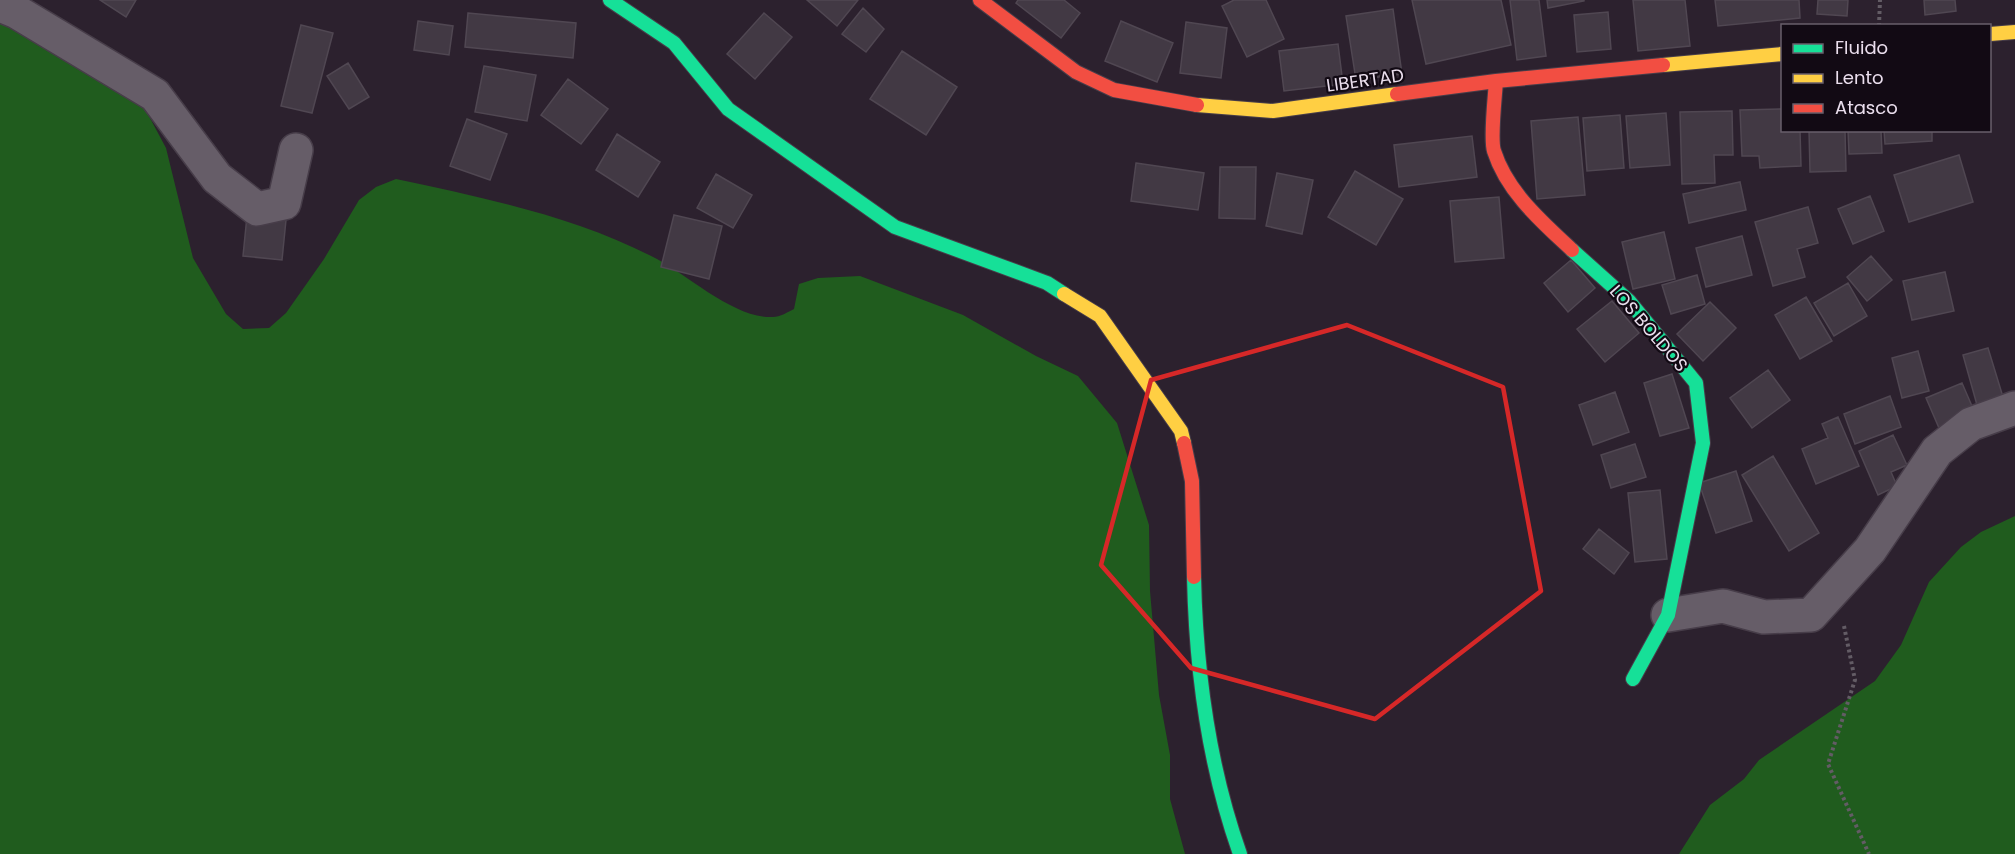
<svg xmlns="http://www.w3.org/2000/svg" width="2015" height="854" font-family="Poppins,sans-serif">
	<rect width="100%" height="100%" fill="#2c212e"/>
	<path fill="#205c1e" d="M0,22L135,90L166,148L193,258L226,314L243,329L269,328L286,313L324,259L359,200L376,187L396,179C484,198 575,216 657,259C689,276 735,319 773,317C780,317 788,312 794,309L799,284L818,278L860,276L963,315L1036,356L1078,376L1117,423L1149,525L1150,591L1159,695L1170,755V799L1185,854H0Z
		M2015,516V854H1679L1710,805L1744,779L1759,760L1875,681L1901,645L1929,582L1961,547L1981,532Z"/>
	<path fill="#423944" stroke="#504752" stroke-width="1.5" d="M100,0H136L126,17Z
		M807,0H858L837,26Z
		M1018,0H1064L1080,13L1061,38L1016,3Z
		M1234,0H1266L1284,39L1247,57L1222,6Z
		M1412,0H1501L1511,45L1426,64Z
		M1510,0H1539L1546,56L1517,60Z
		M1547,0H1584V1L1548,8Z
		M1633,0H1685L1690,46L1638,51Z
		M1715,0H1799L1800,18L1718,26Z
		M1818,0H1848L1847,16L1817,14Z
		M1924,0H1955L1956,11L1925,15Z
		M863,8L884,29L866,52L842,34Z
		M1393,9L1402,74L1356,80L1346,16Z
		M1608,12L1611,49L1577,52L1574,15Z
		M468,13L576,23L573,58L465,47Z
		M764,13L792,37L755,79L727,54Z
		M418,21L453,26L449,55L414,50Z
		M1121,21L1173,43L1157,82L1105,61Z
		M1186,22L1227,28L1221,78L1180,73Z
		M301,25L333,33L312,113L281,106Z
		M1338,44L1343,84L1284,91L1279,51Z
		M902,51L957,87L926,135L870,99Z
		M348,63L369,97L349,109L327,76Z
		M484,66L536,75L527,121L475,112Z
		M568,79L608,109L581,144L541,115Z
		M1782,109V130H1800L1801,166L1760,168L1759,156H1742L1740,110Z
		M1732,111L1733,155H1714L1715,183L1682,184L1680,112Z
		M1666,113L1670,165L1630,168L1626,116Z
		M1620,115L1624,168L1587,171L1583,118Z
		M1578,117L1585,195L1537,199L1531,121Z
		M467,119L507,134L490,180L450,166Z
		M1809,130H1845L1846,171L1810,172Z
		M1848,130H1881L1882,153L1849,154Z
		M1884,130H1932V141L1885,144Z
		M617,134L660,162L638,197L596,170Z
		M1472,136L1477,177L1399,187L1394,145Z
		M1959,155L1973,202L1909,222L1894,175Z
		M1136,163L1204,173L1198,210L1131,201Z
		M1220,167H1256L1255,219L1219,218Z
		M1355,171L1403,199L1376,245L1328,217Z
		M1277,173L1313,180L1302,234L1266,226Z
		M716,174L752,195L733,228L697,208Z
		M1740,182L1746,210L1689,223L1683,194Z
		M1870,196L1884,231L1853,244L1838,209Z
		M1499,197L1504,258L1455,262L1450,201Z
		M1808,207L1818,243L1797,249L1805,277L1773,286L1755,222Z
		M674,215L722,226L709,279L661,267Z
		M247,216L286,220L282,260L243,256Z
		M1664,232L1675,279L1633,289L1622,242Z
		M1742,236L1752,275L1706,287L1696,248Z
		M1871,256L1892,280L1867,301L1847,277Z
		M1571,260L1595,288L1568,312L1544,283Z
		M1945,272L1954,311L1912,320L1903,281Z
		M1697,275L1705,304L1671,314L1662,285Z
		M1848,283L1867,316L1834,336L1814,303Z
		M1806,297L1832,341L1800,359L1775,315Z
		M1612,301L1639,333L1605,362L1577,329Z
		M1710,302L1736,328L1703,361L1677,334Z
		M1988,348L2003,397L1977,405L1963,355Z
		M1918,351L1929,391L1902,398L1892,358Z
		M1768,370L1790,400L1752,428L1730,398Z
		M1672,374L1689,428L1660,436L1644,383Z
		M1962,383L1975,413L1939,428L1926,398Z
		M1615,392L1629,432L1593,445L1579,405Z
		M1890,396L1901,427L1855,444L1844,414Z
		M1838,417L1859,466L1816,484L1802,449L1828,438L1822,424Z
		M1893,435L1907,465L1891,472L1897,486L1878,495L1859,451Z
		M1635,444L1646,477L1611,488L1601,455Z
		M1773,456L1819,533L1789,551L1742,475Z
		M1736,471L1752,521L1716,533L1699,483Z
		M1660,490L1667,559L1635,562L1628,493Z
		M1599,529L1629,553L1614,574L1583,549Z"/>
	<g fill="none" stroke-linecap="round" stroke-linejoin="round">
		<g stroke="#473d49" stroke-width="36">
			<path id="street" d="M0,5L17,12L155,95L217,178L257,209L284,203L296,150
				M1668,615L1723,606L1764,617L1811,615L1870,550L1937,451L1971,424L2015,408"/>
		</g>
		<g stroke="#473d49" stroke-width="16">
			<path id="fast" d="M610,0L674,43L728,109L895,227L1047,283L1064,294
				M1572,250L1629,301L1696,383L1703,443L1668,615L1633,679
				M1194,577C1196,672 1208,764 1240,854"/>
		</g>
		<g stroke="#473d49" stroke-width="16">
			<path id="slow" d="M1990,34L2015,32
				M1663,65L1782,54
				M1197,105L1273,111L1397,94
				M1064,294L1100,316L1181,431L1184,443"/>
		</g>
		<g stroke="#473d49" stroke-width="16">
			<path id="jam" d="M980,0L1076,72L1114,90L1197,105
				M1496,81C1495,97 1490,139 1494,151C1507,192 1542,222 1572,250
				M1397,94L1496,81L1663,65
				M1184,443L1192,481L1194,577"/>
		</g>
		<path stroke="#635c65" stroke-width="4" stroke-dasharray="3 3" stroke-linecap="butt" d="M1879,26L1880,0
			M1844,626L1855,680L1828,764L1869,854"/>
		<use href="#street" stroke="#665d68" stroke-width="33"/>
		<use href="#fast" stroke="#16e098" stroke-width="14"/>
		<use href="#slow" stroke="#ffcf43" stroke-width="14"/>
		<use href="#jam" stroke="#f24e42" stroke-width="14"/>
	</g>
	<path fill="none" stroke="#d62828" stroke-width="4.5" stroke-linejoin="round" d="M1347,325L1503,387L1541,591L1375,719L1191,668L1101,565L1151,380Z"/>
	<g text-anchor="middle" dominant-baseline="central" stroke-width="4.5" stroke-linejoin="round" paint-order="stroke">
		<g font-size="18" fill="#eadeed" stroke="#120a14">
			<text transform="translate(1365 80) rotate(-8)">LIBERTAD</text>
			<text transform="translate(1649 328) rotate(49)">LOS BOLDOS</text>
		</g>
	</g>
	<rect x="1781" y="24" width="210" height="108" fill="#120a14" stroke="#685f6b" stroke-width="1.5"/>
	<rect x="1793" y="44" width="30" height="9" fill="#16e098" stroke="#685f6b" stroke-width="1.5"/>
	<text x="1835" y="54" font-size="18" fill="#eadeed">Fluido</text>
	<rect x="1793" y="74" width="30" height="9" fill="#ffcf43" stroke="#685f6b" stroke-width="1.5"/>
	<text x="1835" y="84" font-size="18" fill="#eadeed">Lento</text>
	<rect x="1793" y="104" width="30" height="9" fill="#f24e42" stroke="#685f6b" stroke-width="1.5"/>
	<text x="1835" y="114" font-size="18" fill="#eadeed">Atasco</text>
</svg>
